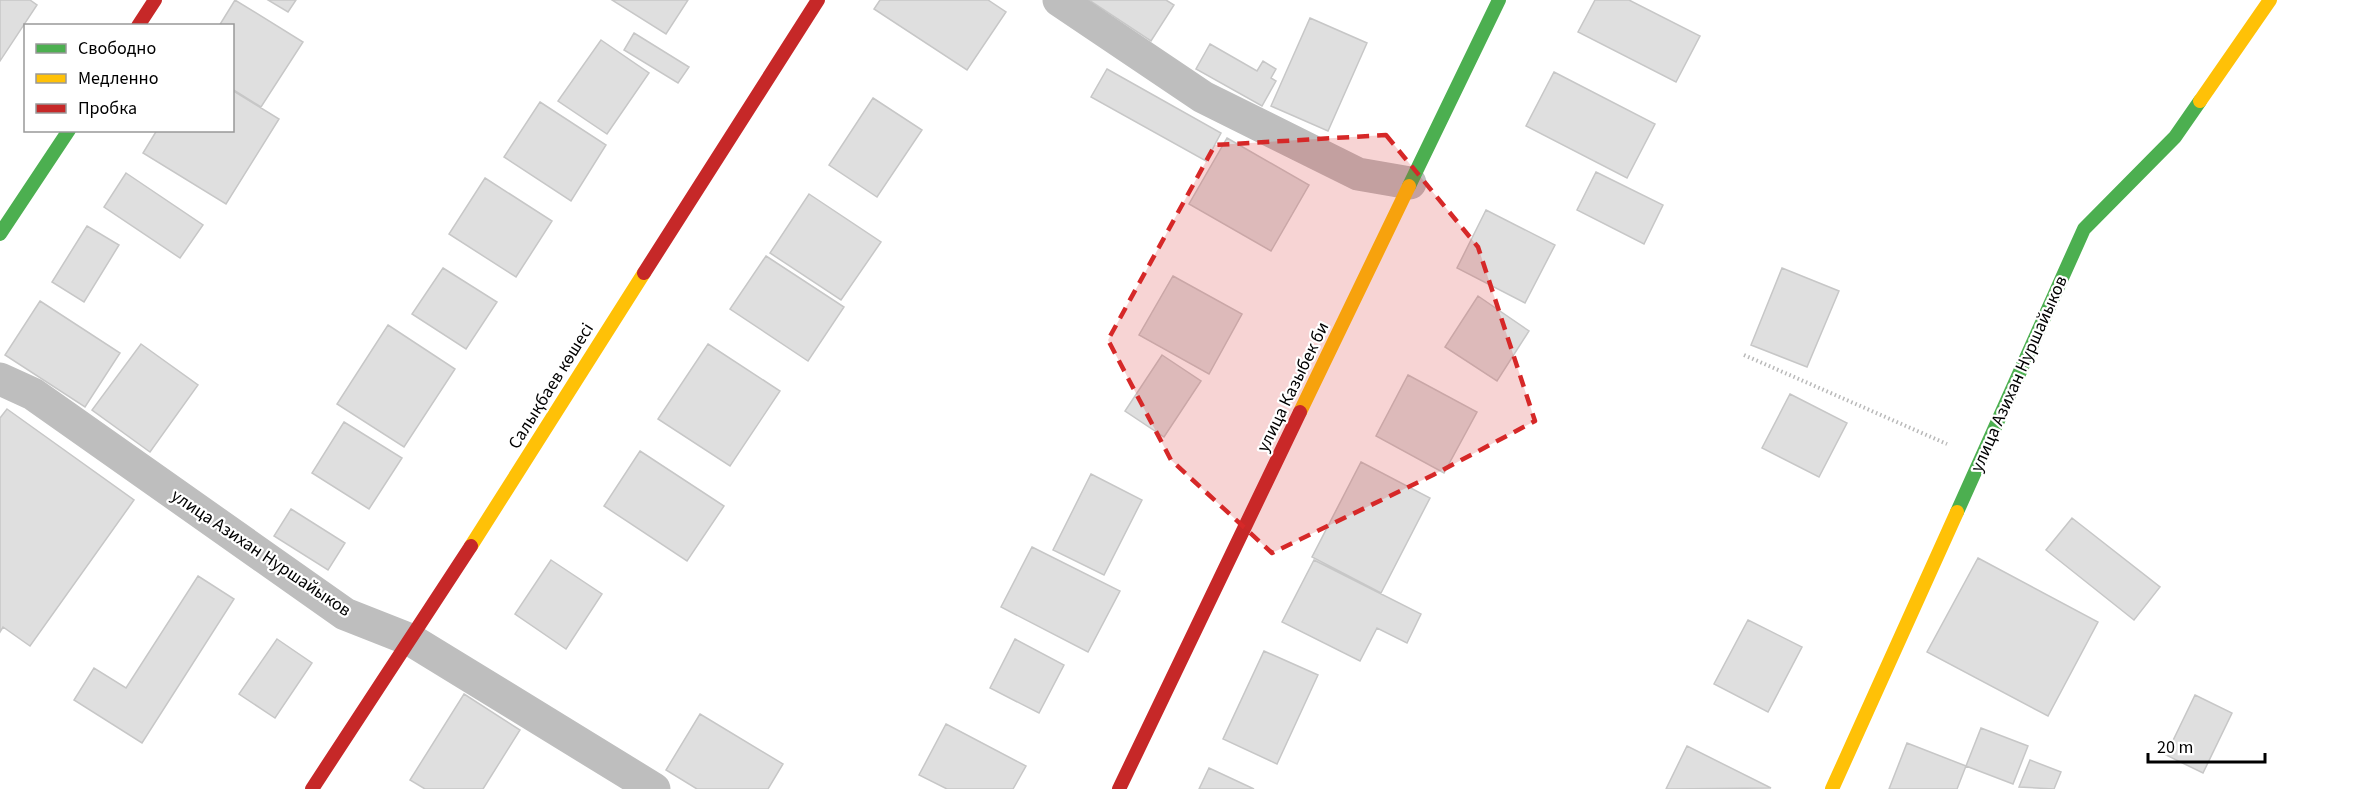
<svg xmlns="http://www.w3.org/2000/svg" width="2364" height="789" font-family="'Source Sans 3',sans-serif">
	<rect width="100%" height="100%" fill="#fff"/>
	<path fill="#dfdfdf" stroke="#c7c7c7" stroke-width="1.5" d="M0,0H30L37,5L0,61Z
		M235,0L303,42L261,107L232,89V26H219Z
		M268,0H296L288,12Z
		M612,0H688L666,34Z
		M880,0H988L1006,12L967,70L874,9Z
		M1089,0H1166L1174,5L1151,41Z
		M1595,0H1629L1700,36L1676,82L1578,32Z
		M1310,18L1367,43L1328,131L1271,106Z
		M634,33L689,67L678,83L624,50Z
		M601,40L649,73L607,134L558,101Z
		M1210,44L1257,71L1263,61L1276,69L1271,78L1276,81L1262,106L1196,69Z
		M1107,69L1221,133L1206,161L1091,97Z
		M1554,72L1655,124L1627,178L1526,126Z
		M232,90L279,119L226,204L143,153L157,130H232Z
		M873,98L922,130L877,197L829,165Z
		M540,102L606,145L571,201L504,157Z
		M1227,138L1309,185L1271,251L1189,204Z
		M1596,172L1663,205L1644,244L1577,210Z
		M126,173L203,225L180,258L104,207Z
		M485,178L552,221L516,277L449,234Z
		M809,194L881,242L841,300L770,253Z
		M1486,210L1555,245L1525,303L1457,268Z
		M87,226L119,245L84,302L52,282Z
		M766,256L844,307L808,361L730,309Z
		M443,268L497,302L466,349L412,314Z
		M1782,268L1839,291L1807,367L1751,345Z
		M1173,276L1242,314L1209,374L1139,335Z
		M1478,296L1529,331L1497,381L1445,347Z
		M40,301L120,353L85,407L5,355Z
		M388,325L455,369L404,447L337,404Z
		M141,344L198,385L150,452L92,410Z
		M708,344L780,391L730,466L658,419Z
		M1162,355L1201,381L1164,437L1125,411Z
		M1408,375L1477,412L1444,473L1376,436Z
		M1790,394L1847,423L1819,477L1762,448Z
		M7,409L134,500L30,646L3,627L0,632V418Z
		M344,422L402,458L369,509L312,473Z
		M640,451L724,506L687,561L604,506Z
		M1361,462L1430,498L1381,593L1312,557Z
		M1091,474L1142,500L1104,575L1053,550Z
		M291,509L345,543L328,570L274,536Z
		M2072,518L2160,587L2134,620L2046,550Z
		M1032,547L1120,591L1088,652L1001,607Z
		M1978,558L2098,622L2048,716L1927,652Z
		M551,560L602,594L566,649L515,614Z
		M1314,560L1421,614L1407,643L1377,628L1360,661L1282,622Z
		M198,576L234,599L142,743L74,700L94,668L126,688Z
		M1748,620L1802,647L1768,712L1714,684Z
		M277,639L312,663L275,718L239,694Z
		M1015,639L1064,665L1039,713L990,688Z
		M1264,651L1318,675L1277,764L1223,739Z
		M464,694L520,730L483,789H425L410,780Z
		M2195,695L2232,713L2203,773L2166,755Z
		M700,714L783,764L768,789H697L666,770Z
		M946,724L1026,766L1013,789H947L919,775Z
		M1981,728L2028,746L2013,784L1966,766Z
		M1907,743L1966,766L1957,789H1889Z
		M1687,746L1771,788L1666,789Z
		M2030,760L2061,772L2054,789L2019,787Z
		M1209,768L1254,789H1199Z"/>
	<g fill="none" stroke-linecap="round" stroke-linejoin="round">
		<path stroke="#b9b9b9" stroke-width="4" stroke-dasharray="1.5 3" stroke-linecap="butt" d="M1744,355L1947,444"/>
		<path stroke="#bebebe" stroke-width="33" d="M1059,0L1203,97L1358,174L1410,183
			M0,379L33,394L345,614L411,640L654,789"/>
		<path stroke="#4caf50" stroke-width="14" d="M1409,186L1499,0
			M0,234L69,130
			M1957,512L2084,229L2175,137L2200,101"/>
		<path stroke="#ffc107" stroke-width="14" d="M2200,101L2270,0
			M1300,412L1409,186
			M471,546L644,273
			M1832,789L1957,512"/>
		<path stroke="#c62828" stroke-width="14" d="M138,26L155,0
			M644,273L818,0
			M312,789L471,546
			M1119,789L1300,412"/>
	</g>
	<path fill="#d62828" fill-opacity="0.2" stroke="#d62828" stroke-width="4.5" stroke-dasharray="12 8" stroke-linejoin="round" d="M1386,135L1478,247L1535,421L1433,475L1272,553L1171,460L1108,340L1215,145Z"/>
	<g text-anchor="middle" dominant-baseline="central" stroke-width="4.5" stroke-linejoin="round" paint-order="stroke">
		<g font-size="18" fill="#000" stroke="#fff">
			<text transform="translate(2019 374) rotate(-66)">улица Азихан Нуршайыков</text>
			<text transform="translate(551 386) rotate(-58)">Салықбаев көшесі</text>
			<text transform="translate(1293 387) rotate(-64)">улица Казыбек би</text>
			<text transform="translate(261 553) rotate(34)">улица Азихан Нуршайыков</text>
		</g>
	</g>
	<rect x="24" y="24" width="210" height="108" fill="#ffffff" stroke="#999999" stroke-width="1.5"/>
	<rect x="36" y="44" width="30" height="9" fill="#4caf50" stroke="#999999" stroke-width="1.5"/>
	<text x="78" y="54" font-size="18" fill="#000000">Свободно</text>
	<rect x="36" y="74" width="30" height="9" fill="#ffc107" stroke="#999999" stroke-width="1.5"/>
	<text x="78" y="84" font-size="18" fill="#000000">Медленно</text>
	<rect x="36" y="104" width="30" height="9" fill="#c62828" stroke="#999999" stroke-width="1.5"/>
	<text x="78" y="114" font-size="18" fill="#000000">Пробка</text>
	<path d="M2148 753v9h117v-9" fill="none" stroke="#000000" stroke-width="3"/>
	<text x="2157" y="753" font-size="18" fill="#000000" stroke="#ffffff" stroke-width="4.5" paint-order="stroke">20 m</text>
</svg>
